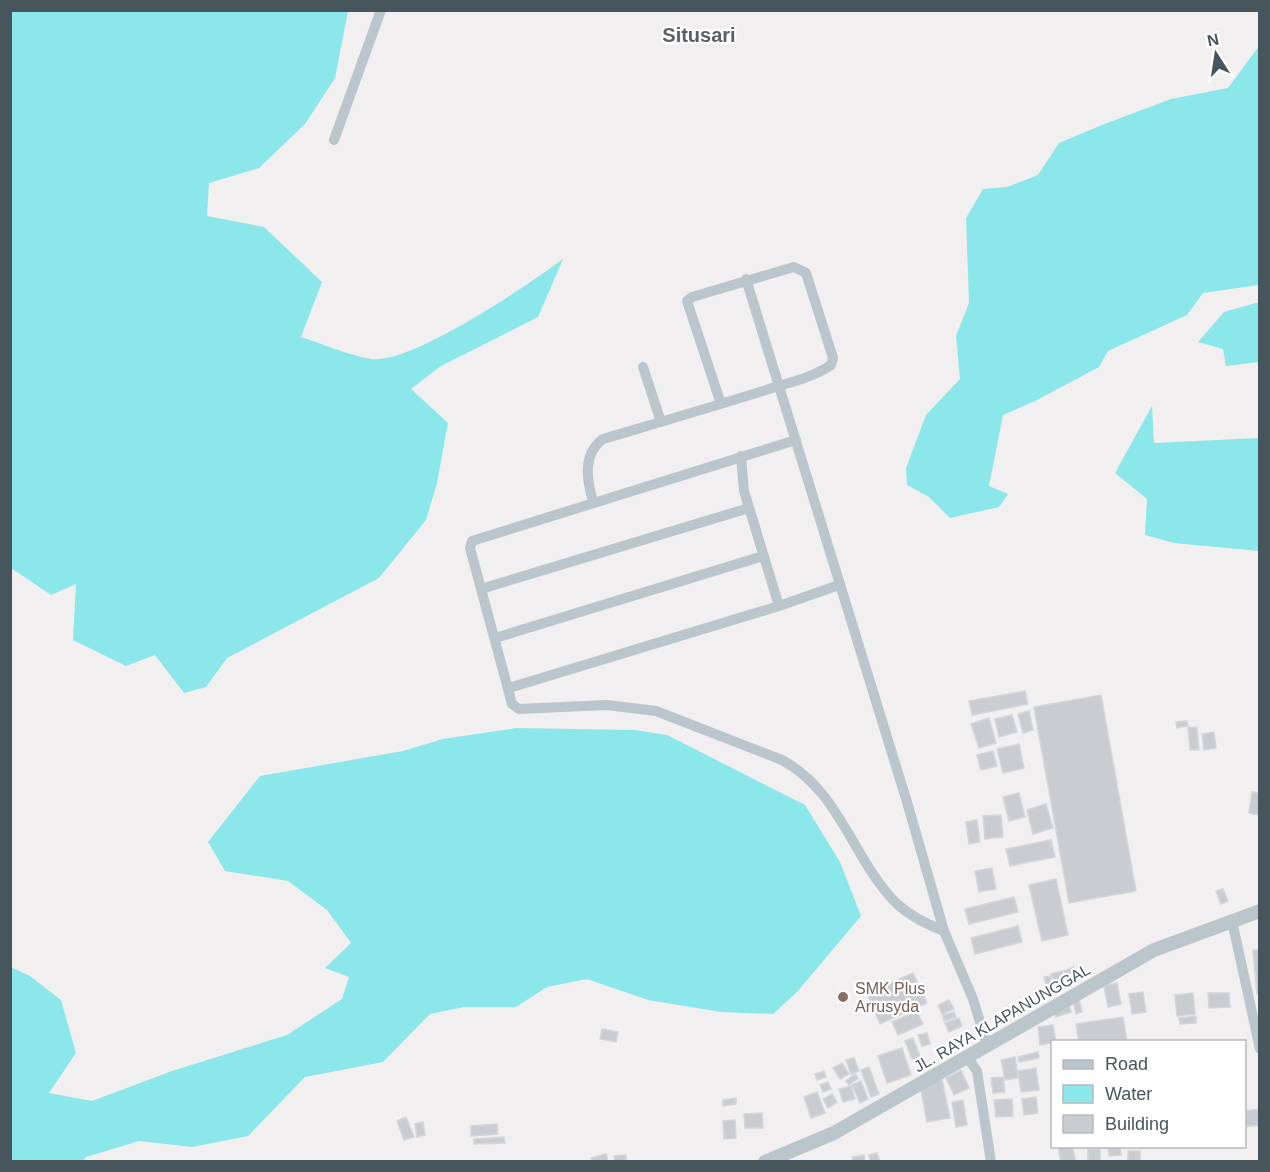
<svg xmlns="http://www.w3.org/2000/svg" width="1270" height="1172" font-family="Helvetica,sans-serif">
	<rect width="100%" height="100%" fill="#f1efef"/>
	<path fill="#8ce7ea" d="M10,11H348L335,78L305,124L259,168L209,183L207,216L264,227L322,282L301,337C323,344 348,355 371,359C411,365 528,285 563,259L538,317L441,366L411,389L448,423L437,483L426,520L379,578L227,658L206,687L184,693L155,655L126,666L73,640L76,584L51,595L11,568Z
		M1259,46V285L1203,293L1187,315L1108,351L1099,367L1035,401L1003,415L989,486L1008,494L999,507L950,518L929,497L907,485L906,468L926,415L960,379L956,336L969,303L966,218L983,189L1007,187L1038,175L1059,143L1102,125L1171,99L1228,88Z
		M1259,302V362L1226,366L1223,349L1198,342L1224,312Z
		M1152,406L1154,443L1259,438V551L1174,543L1145,535L1147,499L1115,473Z
		M516,728L635,730L667,735L805,805L840,862L861,916L797,992L773,1014L721,1012L648,1000L587,979L547,987L516,1007H464L430,1014L383,1062L305,1077L248,1136L192,1147L139,1141L86,1157L82,1161H11V967L30,976L61,1000L76,1053L49,1093L92,1101L172,1071L287,1035L342,999L349,977L325,968L351,943L327,910L288,881L225,871L208,842L260,776L403,751L443,739Z"/>
	<path fill="#c9cdd1" stroke="#d3d6da" stroke-width="1.5" d="M1025,691L1028,704L972,715L969,701Z
		M1101,695L1136,891L1069,903L1034,707Z
		M1029,711L1033,730L1023,733L1018,714Z
		M1012,715L1017,732L999,737L995,719Z
		M989,718L996,743L979,748L971,724Z
		M1187,721L1188,726L1177,728L1176,722Z
		M1197,727L1199,750H1190L1188,728Z
		M1214,732L1216,748L1204,750L1202,734Z
		M1019,744L1024,768L1003,773L997,749Z
		M993,751L997,766L981,770L977,755Z
		M1252,792L1260,793V815L1249,813Z
		M1019,793L1025,817L1009,821L1003,797Z
		M1046,804L1053,828L1033,834L1027,810Z
		M1001,815L1003,837L985,839L983,816Z
		M977,820L980,842L969,844L966,822Z
		M1051,840L1055,857L1010,866L1006,849Z
		M992,868L996,889L979,892L975,871Z
		M1056,879L1068,935L1042,941L1029,885Z
		M1223,889L1228,901L1221,904L1216,891Z
		M1014,897L1018,912L969,924L965,909Z
		M1018,926L1022,942L975,954L971,938Z
		M1253,950H1260V994H1257Z
		M1074,967L1078,976L1068,979L1064,971Z
		M1062,971L1066,983L1055,986L1051,974Z
		M913,973L927,1003L880,1024L867,993Z
		M1050,976L1052,985L1046,986L1044,977Z
		M1117,983L1121,1004L1108,1007L1104,986Z
		M1143,992L1146,1012L1132,1014L1129,994Z
		M1193,993L1195,1014L1177,1016L1175,995Z
		M1208,993H1229L1230,1007L1209,1008Z
		M1079,999L1082,1012L1076,1014L1073,1000Z
		M949,1000L954,1009L942,1014L938,1005Z
		M1068,1002L1071,1012L1056,1017L1053,1008Z
		M917,1011L923,1024L898,1035L892,1022Z
		M954,1012L956,1017L944,1021L943,1015Z
		M1196,1016V1023L1180,1024L1179,1018Z
		M1123,1017L1127,1042H1079L1076,1024Z
		M959,1018L962,1026L949,1032L945,1023Z
		M1053,1025L1056,1042L1040,1045L1038,1027Z
		M602,1029L618,1032L616,1042L600,1039Z
		M927,1033L930,1044L922,1046L918,1035Z
		M913,1038L920,1056L912,1059L905,1041Z
		M902,1048L911,1075L887,1083L878,1056Z
		M1038,1052L1039,1058L1019,1062L1018,1057Z
		M1015,1057L1018,1078L1005,1080L1001,1060Z
		M854,1058L859,1071L851,1074L846,1060Z
		M842,1063L849,1074L840,1079L833,1068Z
		M869,1067L879,1094L871,1097L861,1070Z
		M1036,1068L1039,1090L1021,1092L1018,1071Z
		M961,1070L969,1088L954,1095L946,1078Z
		M824,1071L826,1077L817,1080L815,1074Z
		M855,1074L858,1078L849,1085L846,1081Z
		M1003,1077L1005,1092L993,1093L991,1078Z
		M942,1080L950,1118L927,1122L920,1085Z
		M861,1081L868,1099L860,1103L852,1085Z
		M828,1082L831,1089L823,1092L820,1085Z
		M851,1086L855,1099L843,1102L839,1089Z
		M817,1092L825,1113L811,1118L804,1097Z
		M832,1094L837,1102L828,1108L823,1099Z
		M1036,1097L1038,1113L1024,1115L1022,1099Z
		M736,1098V1104L723,1106V1100Z
		M1012,1099L1013,1116L996,1117L994,1100Z
		M963,1100L967,1125L956,1127L952,1102Z
		M1260,1109V1125L1244,1127V1111Z
		M762,1113L763,1128H745L744,1114Z
		M406,1117L414,1137L404,1140L397,1121Z
		M735,1120L736,1138L724,1139L723,1121Z
		M423,1122L425,1135L417,1137L415,1124Z
		M497,1124L498,1134L471,1136V1126Z
		M504,1137L505,1143L474,1144V1139Z
		M1058,1146H1072L1076,1162H1061Z
		M1108,1146H1120L1121,1155L1109,1156Z
		M1088,1149H1100V1160L1088,1161Z
		M1128,1151H1140V1162H1128Z
		M877,1153L880,1162H871L869,1155Z
		M606,1154L608,1162H592L591,1158Z
		M626,1155V1162H615L614,1156Z
		M864,1155L865,1162H853L852,1157Z"/>
	<g fill="none" stroke-linecap="round" stroke-linejoin="round">
		<path stroke="#bac6cc" stroke-width="10" d="M334,140L381,10
			M746,279L907,802L944,931L973,999L987,1045
			M643,367L661,422
			M796,440L472,541L470,548L512,704L519,709L607,705L656,711L782,760C840,791 852,858 896,903C910,916 926,924 944,931
			M593,502C587,480 582,454 603,439C657,423 712,407 766,390C787,383 812,378 831,365L833,358L806,273L794,267L692,297L687,301L721,404
			M481,589L749,508
			M779,606L839,585
			M495,638L763,556
			M509,688L779,606L744,491L741,456
			M1232,921L1260,1049
			M967,1057L977,1071L991,1162"/>
		<path stroke="#bac6cc" stroke-width="14" d="M765,1162L834,1133L1154,950L1260,911"/>
	</g>
	<circle fill="#8d6e63" stroke="#fff" stroke-width="2" cx="843" cy="997" r="6"/>
	<g text-anchor="middle" dominant-baseline="central" stroke-width="4.5" stroke-linejoin="round" paint-order="stroke">
		<g font-size="16" fill="#785e54" stroke="#fff" text-anchor="start">
			<text x="855" y="988">SMK Plus<tspan x="855" dy="18">Arrusyda</tspan></text>
		</g>
		<g font-size="16" fill="#47565c" stroke="#fff">
			<text transform="translate(1002 1018) rotate(-30)">JL. RAYA KLAPANUNGGAL</text>
		</g>
		<g font-size="20" font-weight="bold" fill="#5b6064" stroke="#fff">
			<text x="699" y="35">Situsari</text>
		</g>
	</g>
	<rect width="1270" height="1172" fill="none" stroke="#47565c" stroke-width="24"/>
	<rect x="1051" y="1040" width="195" height="108" fill="#ffffff" stroke="#b5bbbe" stroke-width="1.5"/>
	<rect x="1063" y="1060" width="30" height="9" fill="#bac6cc" stroke="#b5bbbe" stroke-width="1.5"/>
	<text x="1105" y="1070" font-size="18" fill="#47565c">Road</text>
	<rect x="1063" y="1085" width="30" height="18" fill="#8ce7ea" stroke="#b5bbbe" stroke-width="1.5"/>
	<text x="1105" y="1100" font-size="18" fill="#47565c">Water</text>
	<rect x="1063" y="1115" width="30" height="18" fill="#c9cdd1" stroke="#b5bbbe" stroke-width="1.5"/>
	<text x="1105" y="1130" font-size="18" fill="#47565c">Building</text>
	<g transform="translate(1216 54) rotate(348)" stroke="#ffffff" stroke-width="4.5" paint-order="stroke">
	<path d="M0-4.5L10 22L0 15L-10 22Z" fill="#47565c"/>
	<text y="-9" font-size="16" font-weight="bold" text-anchor="middle" fill="#47565c">N</text>
	</g>
</svg>
